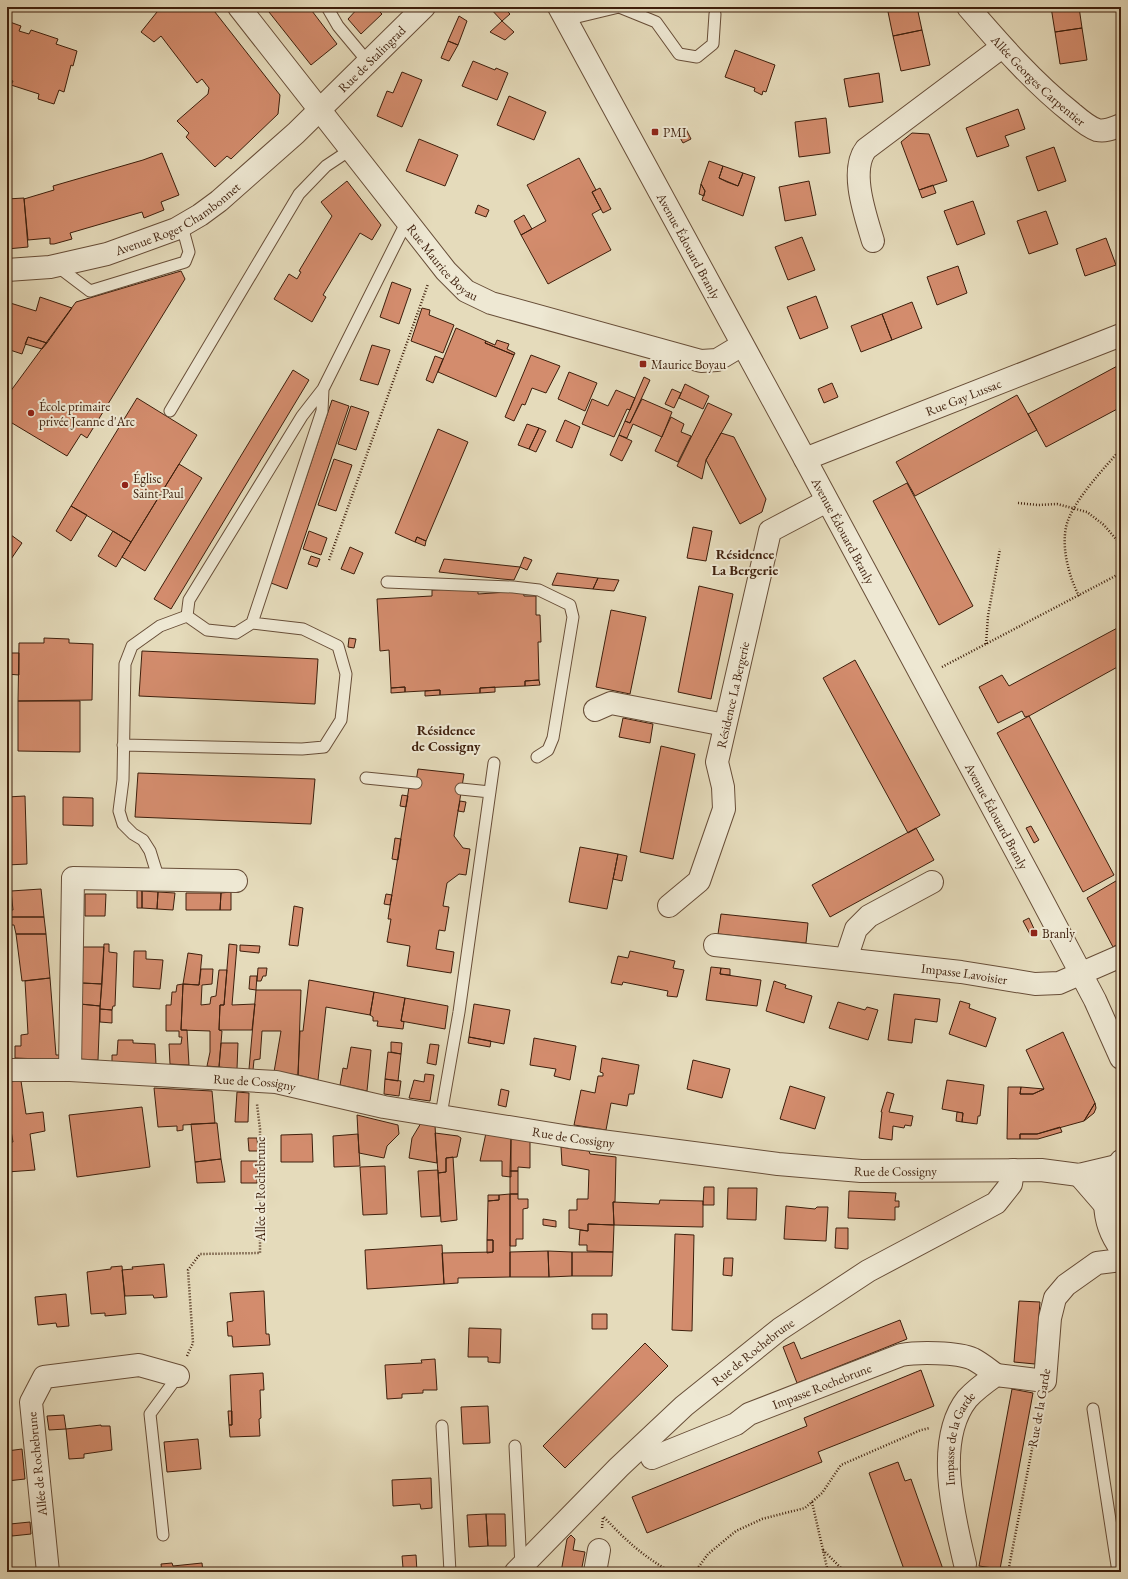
<svg xmlns="http://www.w3.org/2000/svg" width="1128" height="1579" font-family="'EB Garamond',serif">
	<rect width="100%" height="100%" fill="#e5dbbb"/>
	<filter id="stains"><feTurbulence type="fractalNoise" baseFrequency=".005" numOctaves="4"/><feColorMatrix values="0 0 0 0 .2 0 0 0 0 .09 0 0 0 0 .02 0 0 0 .5 -.17"/></filter>
	<radialGradient id="worn" r=".72"><stop offset=".6" stop-color="#630" stop-opacity="0"/><stop offset="1" stop-color="#630" stop-opacity=".3"/></radialGradient>
	<path fill="#d38c6d" stroke="#3e1f0c" d="M161,7H211L280,95L278,114L231,159L227,156L215,167L186,137L189,133L177,121L208,94L209,88L202,79L197,83L161,36L154,42L141,32Z
		M265,7H309L337,44L311,65Z
		M359,7H375L382,14L361,34L348,19Z
		M489,7H511L507,11L510,14L502,21Z
		M887,7H917L922,30L893,36Z
		M1051,7H1079L1082,28L1055,32Z
		M459,16L467,21L458,45L448,41Z
		M7,21L21,26L19,31L29,34L31,30L58,39L56,44L77,51L73,66L71,65L64,92L59,90L54,104L38,99L39,94L11,85L13,81L7,79Z
		M502,21L514,32L505,40L490,32Z
		M1082,28L1087,60L1060,64L1055,32Z
		M922,30L930,65L901,71L893,36Z
		M448,41L458,45L449,61L441,58Z
		M735,50L775,65L766,92L763,91L762,95L754,91L755,88L725,77Z
		M473,61L495,70L496,68L508,73L497,100L462,86Z
		M402,72L422,80L402,127L377,116L387,91L393,93Z
		M879,73L883,102L849,107L844,79Z
		M509,96L546,112L534,140L497,125Z
		M1018,109L1025,129L1005,136L1009,146L977,157L966,128Z
		M826,118L830,153L799,157L795,122Z
		M686,129L691,139L683,143L678,134Z
		M912,133L929,134L947,181L919,190L901,142Z
		M419,139L458,155L445,186L406,171Z
		M1054,147L1066,181L1038,191L1026,157Z
		M162,153L179,195L161,202L164,210L144,218L142,212L70,233L72,239L54,244H50V238L28,240L24,199L54,190L53,186L143,160Z
		M579,158L596,190L592,192L601,209L592,214L611,250L548,284L521,235L546,221L527,185Z
		M709,161L723,166L719,178L727,182L738,186L743,173L755,177L743,216L702,200L705,191L701,184Z
		M723,166L743,173L738,186L719,178Z
		M347,181L381,225L372,240L360,233L323,295L326,297L312,322L274,299L289,274L297,279L301,272L299,271L332,216L321,202Z
		M809,181L816,215L785,221L779,187Z
		M701,184L705,191L704,196L699,194Z
		M933,185L936,193L922,198L919,190Z
		M600,188L611,209L603,213L592,192Z
		M24,198L28,247L7,249V199Z
		M973,201L985,234L957,245L944,211Z
		M478,205L489,210L486,217L475,213Z
		M1046,211L1058,244L1029,254L1017,221Z
		M524,215L532,229L521,235L514,221Z
		M802,237L815,270L788,280L775,247Z
		M1106,238L1116,265L1085,276L1076,249Z
		M958,266L967,293L937,305L927,277Z
		M181,271L185,279L87,438L81,434L67,456L7,420V396L76,302Z
		M392,282L411,289L399,324L380,317Z
		M816,296L828,328L800,339L787,307Z
		M40,297L72,308L47,343L28,337L22,354L7,349V302L36,311Z
		M912,302L922,328L892,340L882,314Z
		M422,308L430,310L429,315L454,325L443,353L411,341Z
		M882,314L892,340L861,352L851,326Z
		M456,328L486,341L485,343L514,355L496,397L438,372Z
		M28,337L47,343L42,349L25,344Z
		M497,340L509,344L507,349L515,353L514,355L485,343L486,341L495,345Z
		M372,345L390,350L378,385L360,380Z
		M531,355L560,366L546,393L532,388L525,405L522,404L514,421L505,417Z
		M435,356L443,359L433,383L426,380Z
		M1121,364V407L1046,447L1028,414Z
		M293,370L309,380L171,609L154,599Z
		M569,372L597,383L585,411L558,399Z
		M644,377L650,380L630,423L625,421Z
		M832,383L838,397L824,403L818,389Z
		M685,384L709,396L703,409L679,398Z
		M672,389L681,393L674,408L665,404Z
		M616,390L635,398L630,410L627,409L614,437L582,424L592,399L608,406Z
		M1017,395L1037,430L915,496L896,462Z
		M137,398L197,435L131,542L71,506Z
		M642,399L672,412L662,437L633,424L627,438L619,435L625,421L630,423Z
		M332,400L349,406L287,589L271,583Z
		M708,403L732,414L706,460L702,479L677,466Z
		M351,406L369,412L356,450L338,444Z
		M671,417L684,424L681,432L691,436L678,462L655,451Z
		M565,420L580,427L572,448L556,441Z
		M527,424L539,428L529,449L518,445Z
		M539,428L546,431L536,452L529,449Z
		M438,429L468,442L426,541L417,537L415,542L395,533Z
		M721,433L734,437L766,499L762,512L740,524L706,460Z
		M619,435L632,441L622,461L610,455Z
		M334,459L352,465L336,511L318,505Z
		M179,464L202,478L145,571L122,557Z
		M907,483L973,606L939,625L873,501Z
		M71,506L87,515L71,541L56,531Z
		M693,527L712,531L706,561L687,558Z
		M113,531L131,542L116,567L98,556Z
		M309,531L327,538L321,555L303,549Z
		M7,532L22,543L7,565Z
		M417,537L426,541L425,546L415,542Z
		M350,547L363,553L354,574L341,569Z
		M311,556L320,559L317,567L308,564Z
		M524,557L532,560L527,570L520,567Z
		M444,559L520,567L514,580L502,579L439,572Z
		M557,573L598,578L593,589L552,585Z
		M598,578L619,580L614,591L593,589Z
		M699,586L733,594L711,699L678,692Z
		M478,588V594L523,591L524,596H536V615H540L541,642H538L539,680L525,681V686L480,688V693L440,695V690L405,692V687L391,688L389,650L380,651L377,599L432,596V590Z
		M611,610L646,617L630,694L596,687Z
		M1121,626V665L1029,716L1025,717L1022,711L998,723L979,687L1002,675L1009,686Z
		M44,638L69,639V643L93,644L92,700L18,701L19,643H44Z
		M349,638L356,639L354,648L348,647Z
		M142,651L318,659L315,704L139,696Z
		M7,653H19V675L7,674Z
		M855,660L940,815L908,833L823,678Z
		M539,680L540,685L525,686V681Z
		M405,687V692L391,693V688Z
		M495,687V692L480,693V688Z
		M440,690V695L425,696V691Z
		M18,701H80V752L18,751Z
		M1029,716L1114,875L1083,892L997,733Z
		M623,718L653,724L650,743L619,737Z
		M661,746L695,754L673,859L640,852Z
		M418,769L464,774L454,836L463,848L470,849L466,875L459,874L447,883L443,906L449,907L445,931L439,930L436,949L454,952L451,973L407,966L410,946L387,942L391,919H388L409,787L415,788Z
		M138,773L315,779L311,824L135,817Z
		M402,795L408,796L406,807L400,806Z
		M25,796L27,864L7,865V797Z
		M63,797L93,798V826L63,825Z
		M460,801L466,802L464,812L458,811Z
		M1031,826L1039,840L1034,843L1026,828Z
		M916,828L934,860L830,917L812,885Z
		M395,838L401,839L398,860L392,859Z
		M580,847L618,854L607,909L569,902Z
		M618,854L627,856L622,881L613,879Z
		M1121,878V942L1113,947L1087,898Z
		M41,889L44,917H7V910H13L11,891Z
		M137,890L142,891V908H137Z
		M142,891L158,892L157,909L142,908Z
		M158,892L175,893L173,910L157,909Z
		M231,892V910H220L221,893Z
		M186,893H221L220,910H186Z
		M85,894H106L105,916H85Z
		M386,894L392,895L390,905L384,904Z
		M294,906L303,908L298,946L289,945Z
		M721,914L808,923L806,943L718,934Z
		M7,917H44L46,934H16L14,925H7Z
		M1029,918L1036,933L1031,936L1023,921Z
		M16,934H46L50,978L22,981Z
		M104,944H109V952L117,953L115,1006H113L112,1010L100,1009Z
		M229,944L237,945L232,1005L255,1004L252,1030H219L220,1005H224Z
		M240,945L260,946L259,953L240,951Z
		M83,947H104L102,984L82,983Z
		M134,951H146V959L163,960L160,989L133,987Z
		M630,951L675,961L673,968L684,970L677,997L667,996L668,991L623,982L622,985L611,983L618,956L628,958Z
		M188,953L202,955L199,985L183,984Z
		M711,967L721,968L720,974L761,980L757,1006L706,1000Z
		M258,968H267L266,976H263L261,981H257Z
		M721,968L730,969V975L720,974Z
		M201,969H213L212,984L202,985L201,1005L210,1004L211,997L216,996L219,970H227L224,1005H220L219,1030L222,1031L219,1067L207,1066L210,1052V1031L181,1030L183,984L199,985Z
		M250,976H257L256,990L249,989Z
		M50,978L56,1055H65V1060L15,1058V1046H21V1035L28,1034L25,981Z
		M309,980L374,992L370,1015L326,1007L318,1080L298,1075L300,1031H303Z
		M774,981L786,985L785,988L812,996L804,1023L766,1011Z
		M82,983L102,984L100,1006L80,1004Z
		M183,984L181,1030H187L189,1065L170,1064L169,1044H181L182,1037H179V1031H166V1005H171L172,992H176L177,985Z
		M256,990H301L298,1075L274,1072L281,1031H262L260,1059L254,1060L253,1070L249,1069Z
		M374,992L405,998L401,1021L404,1022L403,1029L377,1026L378,1021H373V1017L370,1015Z
		M894,994L940,999L937,1022L915,1019L912,1043L888,1040Z
		M405,998L448,1006L445,1029L401,1021Z
		M960,1001L970,1004L969,1008L996,1018L986,1047L949,1034Z
		M838,1002L865,1010L867,1007L878,1010L868,1040L829,1028Z
		M80,1004L100,1006L98,1060L78,1059Z
		M474,1004L510,1010L504,1044L469,1037Z
		M100,1009L112,1010V1023L100,1022Z
		M1063,1032L1095,1103L1084,1121L1037,1134H1020V1139H1007L1008,1087H1021L1020,1094H1033L1044,1089L1026,1050Z
		M469,1037L491,1041L490,1047L468,1043Z
		M534,1038L576,1046L570,1080L554,1076L556,1069L530,1065Z
		M118,1040H133V1043L155,1044L156,1065L112,1064V1055H117Z
		M391,1042L402,1043L401,1054L391,1052Z
		M221,1043H238L237,1069L219,1067Z
		M430,1044L439,1045L436,1065L427,1063Z
		M351,1047L371,1050L367,1091L340,1085L343,1068L347,1069Z
		M388,1052L401,1054L398,1081L385,1079Z
		M602,1058L639,1065L634,1094H629L627,1106L611,1103L606,1130L574,1125L581,1090L595,1093L598,1076H603V1073L600,1072Z
		M693,1060L730,1069L722,1098L687,1089Z
		M425,1074L434,1075L430,1101L409,1098L414,1080L424,1082Z
		M385,1079L401,1081L399,1096L384,1094Z
		M947,1080L984,1085L980,1116H978L977,1124L962,1122L963,1113L942,1109Z
		M21,1081L26,1114L43,1112L45,1131L30,1134L35,1170L7,1172V1142H13L7,1108V1082Z
		M790,1086L825,1097L815,1129L780,1119Z
		M1021,1087L1044,1089L1033,1094H1020Z
		M154,1088L212,1091L215,1123L183,1125V1130L177,1131V1126L158,1127Z
		M501,1089L509,1091L506,1107L498,1105Z
		M237,1092L249,1093L248,1122H235Z
		M887,1092L894,1094L889,1112L913,1116L911,1126L905,1125L904,1128L893,1126L892,1140L879,1138L882,1112H881Z
		M1095,1103L1096,1108L1094,1113L1084,1121Z
		M142,1107L150,1167L77,1177L69,1115Z
		M957,1112L963,1113L962,1122L956,1121Z
		M357,1115L398,1125L399,1134L387,1146L384,1158L359,1153Z
		M217,1123L221,1159L195,1162L191,1124Z
		M421,1123L435,1125L437,1163L409,1158L412,1138Z
		M1060,1127L1062,1132L1038,1139H1020V1134H1037Z
		M435,1133L458,1136L461,1138L457,1157L446,1158V1172L438,1173Z
		M486,1133L511,1138V1177L502,1176V1161H480Z
		M312,1134L313,1162H281V1135Z
		M358,1134L360,1166L334,1167L333,1136Z
		M248,1138H257L258,1151H249Z
		M511,1138L530,1141V1168L518,1167V1171H510Z
		M561,1147L589,1151L590,1154L616,1157L615,1202H613L614,1225L588,1224V1231L569,1228V1210H577V1199H588L589,1170L562,1165Z
		M453,1157L457,1220L441,1222L438,1173L446,1172V1158Z
		M221,1159L225,1182L197,1183L195,1162Z
		M241,1161H258L257,1183H241Z
		M385,1166L387,1214L363,1215L360,1167Z
		M438,1170L440,1216L421,1217L418,1171Z
		M510,1171H518V1194H510Z
		M704,1187H714V1205H703Z
		M728,1188H757L756,1220L727,1219Z
		M849,1191L896,1193L895,1201H899V1207H895V1220L848,1218Z
		M510,1194H518V1199H528V1208L523,1209V1239H516V1246H510Z
		M510,1194V1277L458,1278V1283L444,1284L442,1253L493,1252V1240H487L488,1201L499,1200V1195Z
		M488,1195H499V1200L488,1201Z
		M660,1200L703,1201V1227L614,1225L613,1202L659,1204Z
		M786,1206L815,1209L817,1207H828L826,1241L784,1239Z
		M543,1219L556,1221V1227L543,1225Z
		M588,1224L614,1225L613,1252L587,1251V1245H579L580,1230L588,1231Z
		M836,1228H848V1249L835,1248Z
		M675,1234L694,1235L692,1331L672,1330Z
		M487,1240H493V1252L487,1253Z
		M442,1245L444,1284L367,1289L365,1250Z
		M548,1251L572,1252V1276L549,1277Z
		M548,1251L549,1277H510V1252Z
		M572,1252H613L612,1276H572Z
		M724,1258H733L732,1276L723,1275Z
		M164,1264L167,1297L154,1298L153,1295L125,1296L122,1270L133,1269L132,1267Z
		M122,1266L126,1314L105,1316V1313L91,1314L87,1272L111,1269V1267Z
		M264,1291L266,1334H269L270,1345L233,1347L232,1336H228L227,1322L233,1321L230,1293Z
		M66,1294L69,1326L57,1327L56,1323L38,1325L35,1297Z
		M1019,1301L1040,1302L1035,1364L1014,1362Z
		M592,1314H607V1329H592Z
		M900,1320L907,1339L797,1383L783,1347L794,1342L801,1359Z
		M469,1328L501,1329L500,1363L488,1362V1357H468Z
		M645,1343L668,1366L565,1468L543,1446Z
		M435,1359L437,1390H423V1393L402,1394V1398L387,1399L385,1365L422,1363L421,1360Z
		M921,1370L934,1406L818,1452L822,1462L647,1533L632,1497L807,1426L804,1418Z
		M263,1373L264,1390H260L261,1418L259,1419L260,1436L230,1437L229,1425H232L230,1375Z
		M1012,1389L1033,1393L1000,1569L979,1566Z
		M488,1406L490,1443L463,1444L461,1407Z
		M228,1411H232V1425H229Z
		M64,1415L66,1429L49,1430L47,1416Z
		M101,1425V1426H110L112,1450L84,1454V1458L69,1459L66,1429Z
		M198,1439L201,1469L167,1472L164,1442Z
		M22,1449L25,1479L7,1481V1451Z
		M898,1462L905,1481L911,1479L944,1572H905L869,1473Z
		M431,1478L432,1508L421,1509L420,1504L393,1506L392,1480Z
		M486,1514L488,1546L469,1547L467,1515Z
		M486,1514H505L506,1546H488Z
		M30,1522L31,1534L12,1536L10,1524Z
		M571,1535L575,1539L573,1550L585,1552L581,1572H561L567,1539Z
		M416,1555L417,1572H382V1569L403,1568L402,1556Z
		M172,1563L173,1566L202,1563L203,1572H162L161,1564Z"/>
	<g fill="none" stroke-linecap="round" stroke-linejoin="round">
		<g stroke="#684e38" stroke-width="13">
			<path id="service" d="M327,7L338,26L368,62
				M565,20L619,7L656,22L679,54L697,57L713,44L715,14
				M57,266L90,291L185,262L189,252L182,226
				M323,389L322,411L252,623L236,633L207,630L187,616L189,600L302,416L323,389L407,221
				M170,411L299,194L326,166L350,150
				M387,582L513,587L539,590L570,605L573,617L553,738L548,750L537,757
				M123,745L302,749L324,747L341,720L346,674L338,646L303,629L252,623
				M366,778L416,783
				M461,789L490,792
				M159,880L150,851L143,840L133,834L123,824L119,811L123,780L125,664L132,646L160,626L187,616
				M441,1115L459,1012L494,763
				M1093,1409L1118,1572
				M442,1426L450,1572
				M515,1446L521,1567
				M163,1535L150,1414L178,1376"/>
		</g>
		<g stroke="#684e38" stroke-width="24">
			<g id="minor">
				<path id="s1" d="M968,7C1000,44 1033,82 1072,113C1079,119 1088,127 1097,130C1106,132 1113,128 1121,125"/>
				<path d="M873,241C866,217 849,171 866,149L1002,47"/>
				<path id="s2" d="M7,270L50,267L107,254L176,229L200,215L219,201L296,133L424,7"/>
				<path id="s3" d="M805,459L1121,335"/>
				<path d="M595,710L611,703L725,725"/>
				<path id="s4" d="M669,906L699,881L724,809L723,787L717,762L770,531L827,501"/>
				<path id="s5" d="M715,945L961,972L1035,984L1059,983L1121,956"/>
				<path d="M846,959L856,929L869,916L932,882"/>
				<path id="s6" d="M7,1070H70L276,1082L384,1107L570,1137L778,1164L861,1171L1041,1170L1079,1175L1117,1166"/>
				<path d="M70,1070L73,878L236,881"/>
				<path d="M1079,1175L1105,1205"/>
				<path id="s7" d="M652,1458L736,1424L749,1414L901,1355C917,1352 958,1352 973,1359C981,1363 988,1369 996,1375"/>
				<path id="s8" d="M965,1564C954,1517 934,1441 967,1399C975,1390 986,1382 996,1375L1045,1381L1050,1318L1055,1298L1066,1285L1097,1263L1121,1260"/>
				<path d="M48,1572L31,1402L44,1377L139,1365L178,1376"/>
				<path id="s9" d="M516,1572L619,1467L684,1406L780,1329L868,1271L996,1203L1011,1184L1013,1170"/>
				<path d="M595,1572L599,1550"/>
			</g>
		</g>
		<g stroke="#684e38" stroke-width="24">
			<g id="tertiary">
				<path id="s10" d="M239,7L446,271L466,291L491,303L701,361L717,360L742,345"/>
				<path id="s11" d="M559,7L805,459L1032,881L1095,1000L1121,1058"/>
				<path d="M1121,1161C1099,1187 1101,1222 1121,1249"/>
			</g>
		</g>
		<path stroke="#3e1f0c" stroke-width="2.5" stroke-dasharray="1 2" stroke-linecap="butt" d="M1018,503L1038,505L1057,504L1087,512L1104,525L1121,545
			M329,560L428,284
			M1079,596C1068,575 1059,540 1069,518C1078,496 1105,467 1121,449
			M986,644L988,616L1000,549
			M942,667L1121,573
			M187,1356L193,1343L188,1270L200,1254L260,1253V1129L257,1104
			M812,1502L828,1572
			M604,1517C625,1540 644,1557 671,1572
			M602,1528L603,1517
			M823,1550L845,1572
			M695,1572L708,1554L736,1531L762,1519L805,1508L822,1493L841,1465L921,1430L930,1428
			M1008,1572L1041,1403"/>
		<use href="#service" stroke="#eee8d3" stroke-width="11"/>
		<use href="#minor" stroke="#eee8d3" stroke-width="22"/>
		<use href="#tertiary" stroke="#eee8d3" stroke-width="22"/>
	</g>
	<g fill="#8f2418" stroke="#eee8d3" stroke-width="1.5">
		<rect x="651" y="128" width="8" height="8" rx="2"/>
		<rect x="639" y="360" width="8" height="8" rx="2"/>
		<circle cx="31" cy="413" r="4"/>
		<circle cx="125" cy="485" r="4"/>
		<rect x="1030" y="929" width="8" height="8" rx="2"/>
	</g>
	<g text-anchor="middle" dominant-baseline="central" stroke-width="4" stroke-linejoin="round" paint-order="stroke">
		<g font-size="13" fill="#3e1f0c" stroke="#eee8d3">
			<text stroke="none"><textPath href="#s2" startOffset="435">Rue de Stalingrad</textPath></text>
			<text stroke="none"><textPath href="#s1" startOffset="102">Allée Georges Carpentier</textPath></text>
			<text stroke="none"><textPath href="#s2" startOffset="181">Avenue Roger Chambonnet</textPath></text>
			<text stroke="none"><textPath href="#s11" startOffset="272">Avenue Édouard Branly</textPath></text>
			<text stroke="none"><textPath href="#s10" startOffset="327">Rue Maurice Boyau</textPath></text>
			<text stroke="none"><textPath href="#s3" startOffset="170">Rue Gay Lussac</textPath></text>
			<text stroke="none"><textPath href="#s11" startOffset="596">Avenue Édouard Branly</textPath></text>
			<text stroke="none"><textPath href="#s4" startOffset="232">Résidence La Bergerie</textPath></text>
			<text stroke="none"><textPath href="#s11" startOffset="920">Avenue Édouard Branly</textPath></text>
			<text stroke="none"><textPath href="#s5" startOffset="251">Impasse Lavoisier</textPath></text>
			<text stroke="none"><textPath href="#s6" startOffset="248">Rue de Cossigny</textPath></text>
			<text stroke="none"><textPath href="#s6" startOffset="572">Rue de Cossigny</textPath></text>
			<text stroke="none"><textPath href="#s6" startOffset="896">Rue de Cossigny</textPath></text>
			<text transform="translate(260 1189) rotate(-90)">Allée de Rochebrune</text>
			<text stroke="none"><textPath href="#s9" startOffset="324">Rue de Rochebrune</textPath></text>
			<text stroke="none"><textPath href="#s7" startOffset="185">Impasse Rochebrune</textPath></text>
			<text transform="translate(1039 1408) rotate(-80)">Rue de la Garde</text>
			<text stroke="none"><textPath href="#s8" startOffset="129">Impasse de la Garde</textPath></text>
			<text transform="translate(37 1464) rotate(-96)">Allée de Rochebrune</text>
		</g>
		<g font-size="13" fill="#3e1f0c" stroke="#eee8d3" text-anchor="start">
			<text x="663" y="132">PMI</text>
			<text x="651" y="364">Maurice Boyau</text>
			<text x="39" y="406">École primaire<tspan x="39" dy="15">privée Jeanne d'Arc</tspan></text>
			<text x="133" y="478">Église<tspan x="133" dy="15">Saint-Paul</tspan></text>
			<text x="1042" y="933">Branly</text>
		</g>
		<g font-size="14" font-weight="bold" fill="#3e1f0c" stroke="#eee8d3">
			<text x="745" y="554">Résidence<tspan x="745" dy="16">La Bergerie</tspan></text>
			<text x="446" y="730">Résidence<tspan x="446" dy="16">de Cossigny</tspan></text>
		</g>
	</g>
	<rect width="1128" height="1579" fill="none" stroke="#e5dbbb" stroke-width="24"/>
	<rect x="8" y="8" width="1112" height="1563" fill="none" stroke="#3e1f0c" stroke-width="2"/>
	<rect x="12" y="12" width="1104" height="1555" fill="none" stroke="#3e1f0c"/>
	<rect width="100%" height="100%" filter="url(#stains)"/>
	<rect width="100%" height="100%" fill="url(#worn)"/>
</svg>
